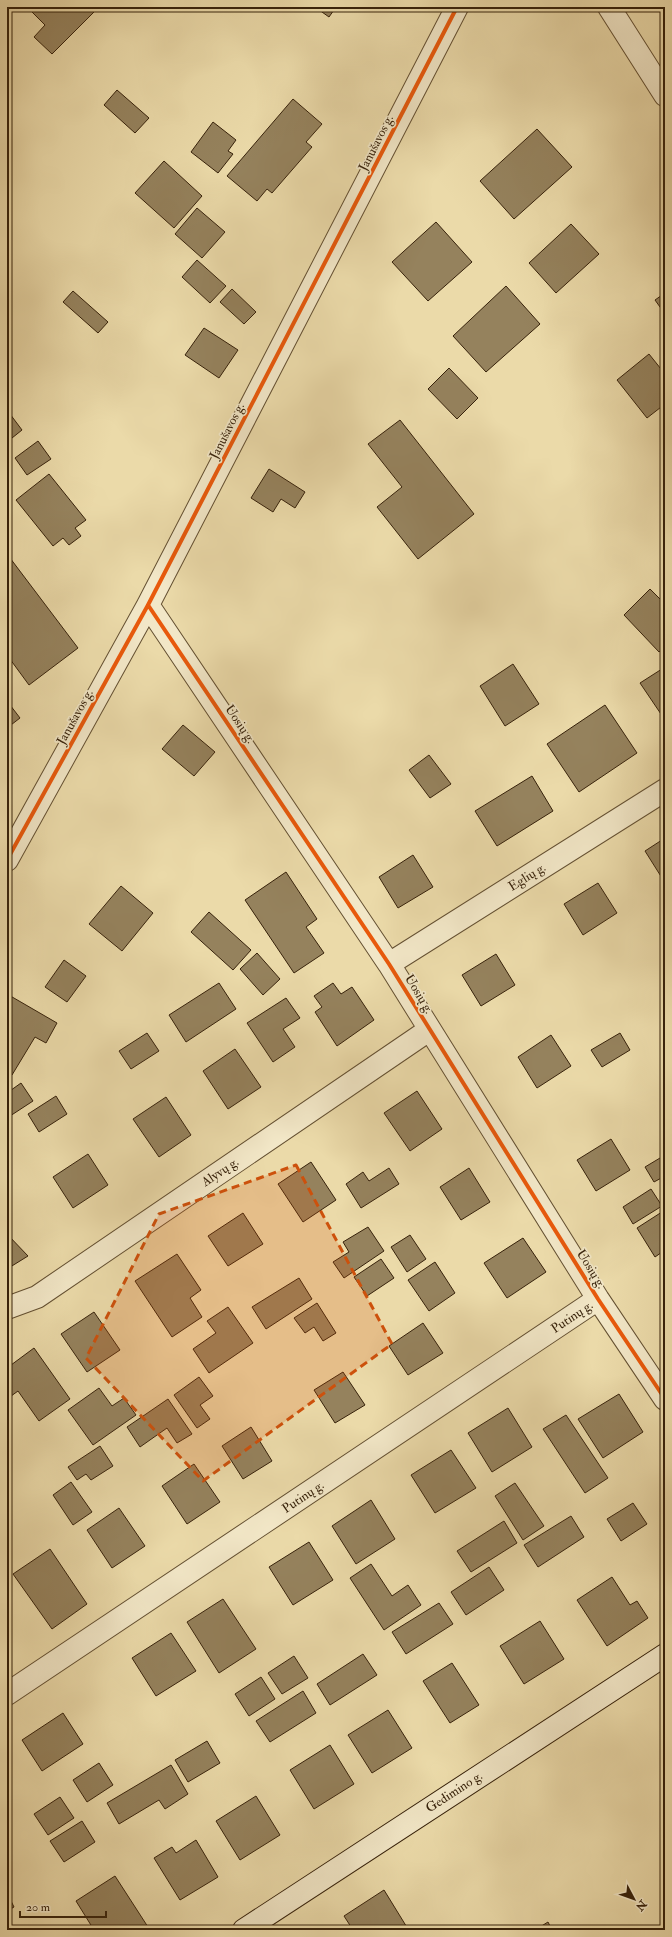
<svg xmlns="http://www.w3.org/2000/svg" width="672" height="1937" font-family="'IM FELL Double Pica',serif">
	<rect width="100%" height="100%" fill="#ebdaa9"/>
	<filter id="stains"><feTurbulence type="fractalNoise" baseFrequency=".005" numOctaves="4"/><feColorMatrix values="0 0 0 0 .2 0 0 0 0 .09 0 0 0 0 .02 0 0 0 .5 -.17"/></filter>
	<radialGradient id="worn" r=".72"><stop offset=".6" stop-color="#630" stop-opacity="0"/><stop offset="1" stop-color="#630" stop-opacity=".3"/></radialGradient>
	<path fill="#95825d" stroke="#37220b" d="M27,7H99L52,54L34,37L45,25Z
		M315,7H336L329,17Z
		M117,90L149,118L135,133L104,105Z
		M293,99L322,124L306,142L312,147L272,193L267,189L257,201L227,176Z
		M213,122L236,140L228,151L233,154L218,173L191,152Z
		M537,129L572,167L514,219L480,181Z
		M164,161L202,196L174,228L135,193Z
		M197,208L225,232L202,258L175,234Z
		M436,222L472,262L428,301L392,262Z
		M571,224L599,254L556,293L529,263Z
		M197,260L226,286L210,303L182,277Z
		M506,286L540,324L486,372L453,336Z
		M232,289L256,312L244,324L220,302Z
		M73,291L108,322L98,333L63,302Z
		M665,293V314L655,300Z
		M204,328L238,350L219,378L185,355Z
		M649,354L665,374V404L647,418L617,380Z
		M449,368L478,398L457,419L428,389Z
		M7,410L22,430L7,442Z
		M400,420L474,514L418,559L377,507L402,487L368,444Z
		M38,441L51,459L27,475L15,458Z
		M269,469L305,492L295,508L281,499L273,512L251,498Z
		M49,474L86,520L75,528L81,536L69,545L63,538L53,546L16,500Z
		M7,554L78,648L29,685L7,655Z
		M650,589L665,604V647L659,652L624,615Z
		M513,664L539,704L505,726L480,686Z
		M665,667V720L640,683Z
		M7,701L20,718L7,728Z
		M605,705L637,753L579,792L547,744Z
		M183,725L215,752L194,776L162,749Z
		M429,755L451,784L430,798L409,770Z
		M532,776L553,811L497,846L475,811Z
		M665,838V877L662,878L645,851Z
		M413,855L433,887L398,908L379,877Z
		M286,872L317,919L306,927L324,953L294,973L245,900Z
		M598,883L617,913L583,935L564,904Z
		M121,886L153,913L122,951L89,924Z
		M209,912L251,950L233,970L191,932Z
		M257,953L280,979L263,995L240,969Z
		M496,954L515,985L481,1006L462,975Z
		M64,960L86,976L67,1002L45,987Z
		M219,983L236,1009L186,1042L169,1015Z
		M333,983L341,994L352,987L374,1020L337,1046L315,1012L322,1007L314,996Z
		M7,994L57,1023L46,1043L35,1037L12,1075L7,1072Z
		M286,998L300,1018L283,1029L295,1047L273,1062L247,1023Z
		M147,1033L159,1051L131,1069L119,1051Z
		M620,1033L630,1050L602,1067L591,1050Z
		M551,1035L571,1066L537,1088L518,1057Z
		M235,1049L261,1087L228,1109L203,1071Z
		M21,1083L33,1101L7,1118V1093Z
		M417,1091L442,1129L410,1151L384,1113Z
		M56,1096L67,1114L39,1132L28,1114Z
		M166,1097L191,1135L159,1157L133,1119Z
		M611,1139L630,1170L596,1191L577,1160Z
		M88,1154L108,1185L73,1208L53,1177Z
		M665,1155V1176L654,1182L645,1167Z
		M311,1162L336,1200L303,1222L278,1184Z
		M389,1168L399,1184L361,1208L346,1184L363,1172L369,1181Z
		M469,1168L490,1202L461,1220L440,1187Z
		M651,1189L662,1206L633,1224L623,1207Z
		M665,1210V1250L655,1257L637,1228Z
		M243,1213L263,1244L228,1266L208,1236Z
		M368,1227L384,1251L344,1278L333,1262L349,1252L343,1242Z
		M7,1234L28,1256L7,1269Z
		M410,1235L426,1259L407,1272L391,1247Z
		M523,1238L546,1272L507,1298L484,1263Z
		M177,1254L201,1290L190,1298L202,1317L172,1337L135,1281Z
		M381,1259L394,1278L367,1296L354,1277Z
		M435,1262L455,1293L429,1311L408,1280Z
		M299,1278L312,1299L266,1329L252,1307Z
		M317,1303L336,1333L323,1341L314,1327L305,1333L294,1318Z
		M228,1307L253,1343L209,1373L193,1349L216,1333L207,1321Z
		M94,1312L120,1350L87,1372L61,1334Z
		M423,1323L443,1353L408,1375L389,1346Z
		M34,1348L70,1399L39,1421L18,1391L7,1399V1368Z
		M343,1372L365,1405L335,1423L314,1390Z
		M199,1377L213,1396L200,1405L210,1419L197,1428L174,1395Z
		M99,1388L112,1406L124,1398L136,1415L93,1445L68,1410Z
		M619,1394L643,1432L603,1458L578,1419Z
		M168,1399L192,1434L177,1443L167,1428L140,1447L127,1427Z
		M508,1408L532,1447L492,1472L468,1433Z
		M566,1415L608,1478L585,1493L543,1429Z
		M251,1427L272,1461L243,1479L222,1446Z
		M100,1446L113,1466L91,1480L86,1474L77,1480L68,1467Z
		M451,1450L476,1488L435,1513L411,1475Z
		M194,1464L220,1502L187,1524L162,1486Z
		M71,1482L92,1512L73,1525L53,1495Z
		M515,1483L544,1526L523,1540L495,1496Z
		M371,1500L395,1539L356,1564L332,1526Z
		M633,1503L647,1524L621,1541L607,1519Z
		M119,1508L145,1546L112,1568L87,1530Z
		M571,1516L584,1537L538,1567L524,1545Z
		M504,1521L517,1543L471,1572L457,1551Z
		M309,1542L333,1580L293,1605L269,1567Z
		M50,1549L87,1604L52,1629L13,1574Z
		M371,1564L392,1596L408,1585L421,1605L384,1630L350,1578Z
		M489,1567L504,1590L466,1615L451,1592Z
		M612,1577L630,1605L637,1601L648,1618L607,1646L577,1600Z
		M223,1599L256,1649L219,1673L187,1622Z
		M439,1603L453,1624L406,1654L392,1632Z
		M540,1621L564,1659L524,1684L500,1646Z
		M171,1633L196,1671L156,1696L132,1658Z
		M363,1654L377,1675L330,1705L317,1684Z
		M294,1656L308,1678L282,1694L268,1673Z
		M452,1663L479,1705L450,1723L423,1681Z
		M261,1677L275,1699L249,1716L235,1694Z
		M303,1691L316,1713L270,1742L256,1721Z
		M388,1710L412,1748L372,1773L348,1735Z
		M63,1713L83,1744L42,1771L22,1740Z
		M207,1741L220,1763L188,1782L175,1760Z
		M330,1745L354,1784L314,1809L290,1770Z
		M99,1763L113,1785L87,1802L73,1780Z
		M171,1765L188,1794L165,1809L159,1800L119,1824L107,1803Z
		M256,1796L280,1835L240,1860L216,1821Z
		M60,1797L74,1818L48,1835L34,1814Z
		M82,1821L95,1842L64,1862L50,1841Z
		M196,1840L218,1877L180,1900L154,1858L172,1847L176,1853Z
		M115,1876L148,1927L143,1930H94L76,1901Z
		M384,1890L408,1929L353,1930L344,1916Z
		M7,1893L14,1907L7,1911Z
		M548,1922L552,1930H535Z"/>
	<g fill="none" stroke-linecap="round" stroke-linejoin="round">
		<g stroke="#645032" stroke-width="24">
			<path id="street" d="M609,7L665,95
				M148,605L389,964L598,1299L665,1399
				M7,860L148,605L457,7
				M389,964L665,790
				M7,1308L37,1297L429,1030
				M7,1694L598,1299"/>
		</g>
		<g stroke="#37220b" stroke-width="24">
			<path id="secondary" d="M244,1930L665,1655"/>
		</g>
		<use href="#street" stroke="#f2e7c7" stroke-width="22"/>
		<use href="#secondary" stroke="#f2e7c7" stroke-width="22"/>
		<g stroke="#f2e7c7" stroke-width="6">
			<path id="cycleway" d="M148,605L389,964L598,1299L665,1399
				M7,860L148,605L457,7"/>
		</g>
		<use href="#cycleway" stroke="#e8590c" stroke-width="4"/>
	</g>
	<path fill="#cd510c" fill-opacity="0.2" stroke="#cd510c" stroke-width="3" stroke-dasharray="8 5" stroke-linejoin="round" d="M296,1165L392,1344L203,1481L86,1358L159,1214Z"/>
	<g text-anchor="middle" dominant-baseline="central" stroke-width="3.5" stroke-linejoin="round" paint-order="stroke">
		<g font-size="13" fill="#37220b" stroke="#f2e7c7">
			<text transform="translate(376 143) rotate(-63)">Janušavos g.</text>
			<text transform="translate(227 431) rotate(-63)">Janušavos g.</text>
			<text transform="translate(75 717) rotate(-61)">Janušavos g.</text>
			<text transform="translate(240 724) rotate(56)">Uosių g.</text>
			<text transform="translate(527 877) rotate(-32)">Eglių g.</text>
			<text transform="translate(419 994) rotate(59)">Uosių g.</text>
			<text transform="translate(220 1172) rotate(-34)">Alyvų g.</text>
			<text transform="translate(591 1269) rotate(58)">Uosių g.</text>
			<text transform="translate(572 1317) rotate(-34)">Putinų g.</text>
			<text transform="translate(303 1497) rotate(-34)">Putinų g.</text>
			<text transform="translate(454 1792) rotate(-33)">Gedimino g.</text>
		</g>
	</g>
	<rect width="672" height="1937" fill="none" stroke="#ebdaa9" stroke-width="24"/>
	<rect x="8" y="8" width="656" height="1921" fill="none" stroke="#37220b" stroke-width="2"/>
	<rect x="12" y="12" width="648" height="1913" fill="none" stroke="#37220b"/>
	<g transform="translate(634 1899) rotate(131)" stroke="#f2e7c7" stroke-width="3" paint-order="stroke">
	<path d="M0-3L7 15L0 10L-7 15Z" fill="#37220b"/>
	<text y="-6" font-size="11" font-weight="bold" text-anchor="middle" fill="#37220b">N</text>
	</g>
	<path d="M20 1911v6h86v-6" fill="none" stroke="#37220b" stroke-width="2"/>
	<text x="26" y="1911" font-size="12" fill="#37220b" stroke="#f2e7c7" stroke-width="3" paint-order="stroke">20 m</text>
	<rect width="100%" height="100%" filter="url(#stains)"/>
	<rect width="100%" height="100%" fill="url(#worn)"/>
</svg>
